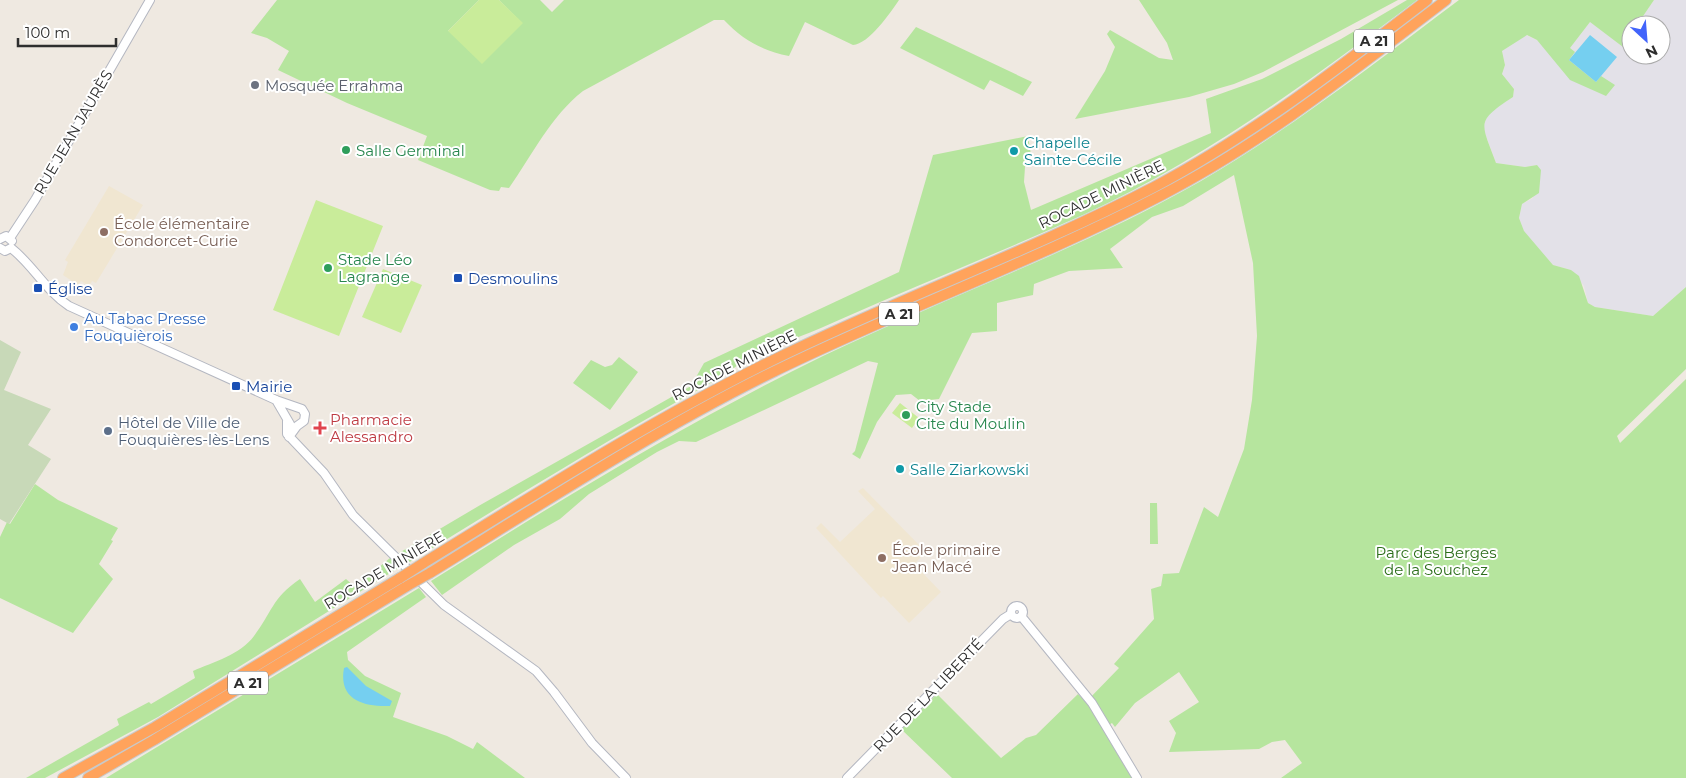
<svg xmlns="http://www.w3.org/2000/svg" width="1686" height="778" font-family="Montserrat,sans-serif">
	<rect width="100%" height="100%" fill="#efe9e1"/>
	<path fill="#e3e1e8" d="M1654,0H1686V287L1653,316L1595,307L1588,303L1584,286L1571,270L1553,265L1524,232L1519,218L1522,204L1533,198L1537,165L1525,167L1496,163L1483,128L1488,113L1513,97L1514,89L1502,74L1505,65L1502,51L1526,35L1537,40L1558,63L1590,22L1623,46L1631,35V55H1661V25H1637Z"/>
	<path fill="#f0e6d1" d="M109,186L143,205L96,283L92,281L89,286L81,281L78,285L63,275L68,262L65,260Z
		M863,488L926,552L914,564L941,592L909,623L883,596L881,598L816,528L821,523L840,542L875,509L858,491Z"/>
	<path fill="#b6e59e" d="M277,0H479L448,31L522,23L499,0H540L552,12L564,0H899C890,13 869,44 853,45L805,22L789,56C761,50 743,40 724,20H714L583,91C551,116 532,155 509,188L501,187L499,191L490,190L418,160L427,136L347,103L278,70L289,51L267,38L251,33Z
		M1139,0H1398L1263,72L1234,84L1189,97L1075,119L1105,71L1115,47L1107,34L1110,30L1159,58L1173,60L1167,43Z
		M1407,0H1417C1312,79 1205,159 1085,214C1003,251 920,284 839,320C807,335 774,345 743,362C733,368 724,376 714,381C610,438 509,501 408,563L399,553L482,504L691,386L704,363L899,272L933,155L1028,136L1031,155L1025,167L1024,182L1031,210L1211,133L1206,99L1262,79L1341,39Z
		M1459,0H1654L1637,25H1631V35L1623,47L1590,22L1570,48L1575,52L1569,60L1596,82L1601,76L1615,85L1606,96L1570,80L1537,40L1527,35L1502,51L1505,65L1502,74L1514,89L1513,97C1475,122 1481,122 1496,163L1525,167L1537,165L1541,170L1539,193L1522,204L1519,218L1524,231L1553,265L1571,270L1579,276L1588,303L1595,307L1653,316L1686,287V369L1617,436L1620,443L1686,379V778H1281L1302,763L1285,740L1272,742L1259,749L1169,752L1176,733L1169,721L1199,702L1179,672L1135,703L1115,727L1112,723L1104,728L1132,778H952L901,729L937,694L1001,758L1026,738L1036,735L1078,694L1086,702L1119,668L1114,664L1154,619L1151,589L1161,586L1163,574L1179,573L1204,507L1218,517L1244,449L1252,400L1257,336L1253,263L1234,175L1183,206L1152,217L1110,249L1123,268L1069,271L1034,284L1033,295L997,303V331L972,333L939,399L920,401L911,394L896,395L877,422L860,459L852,454L855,451L878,363L868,361L696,442L679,441L657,452L589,494L560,519L514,545L442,595L431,581C559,501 687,422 823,356C948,296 1080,250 1201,181C1292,128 1375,63 1459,0Z
		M916,27L1032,82L1023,96L990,80L984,90L900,48Z
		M619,357L638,372L610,410L573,383L591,360L605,367L612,365Z
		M35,484L58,500L118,528L111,540L113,541L99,564L113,579L73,633L0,598V537L7,522L10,524Z
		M1150,503H1157L1158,544H1150Z
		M390,558L400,567L158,717L45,778H26L119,725L117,719L149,702L151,704L195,678L193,671C213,662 240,655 254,636C272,612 272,598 300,579L315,602L346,579L355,587Z
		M419,588L426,597L347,652L348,660L365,676L401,693L393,717L447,736L473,749L477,742L525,778H106Z"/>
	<path fill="#c8d9b8" d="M0,340L21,352L4,390L51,409L28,445L51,459L9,524L0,519Z"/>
	<path fill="#c9ec9a" d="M479,0H499L523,23L482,64L448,31Z
		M316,200L383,226L339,336L273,310Z
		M383,269L422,285L401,333L362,317Z
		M900,403L919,418L912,428L892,413Z"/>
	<path fill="#75cff0" d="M1590,35L1617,57L1596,82L1569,60Z
		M347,667L366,686L392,701L390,706C364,707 338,700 344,668Z"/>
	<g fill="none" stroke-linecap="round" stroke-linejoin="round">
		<g stroke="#b4b7c1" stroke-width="10">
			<path id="secondary" d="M10,238L35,200L150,0
				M0,239L6,236L12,241
				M0,248L5,251L11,248
				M11,248C33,265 45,290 69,306L276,400L302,409L305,414L304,421L297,426L289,437
				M276,400L290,424
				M287,421V434L324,473L353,515L444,605L536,671L554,692L592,743L626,778
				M1011 612a6 6 0 1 1 12 0a6 6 0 1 1-12 0Z
				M1021,616L1092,703L1137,778
				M847,778L1003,619L1011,614"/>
		</g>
		<g stroke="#c9c9c9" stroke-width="12">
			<path id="highway" d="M422,564C534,495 645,424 763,365C891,301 1027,253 1154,187C1252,135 1340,67 1427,0
				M430,573C543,503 655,430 775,371C902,309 1035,261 1160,196C1263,143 1354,70 1446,0
				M63,778L155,727L400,578
				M88,778L154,740L407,586"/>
		</g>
		<use href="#secondary" stroke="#fff" stroke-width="8"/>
		<use href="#highway" stroke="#ffa35c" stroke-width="10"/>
		<g stroke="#c9c9c9" stroke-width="12" stroke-linecap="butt">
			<path id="highway-bridge" d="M400,578L422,564
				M407,586L430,573"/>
		</g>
		<use href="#highway-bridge" stroke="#ffa35c" stroke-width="10"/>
	</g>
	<circle fill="#6b7280" stroke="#fff" stroke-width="2" cx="255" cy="85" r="5"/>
	<g fill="#2e9e5b" stroke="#fff" stroke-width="2">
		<circle cx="346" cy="150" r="5"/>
		<circle cx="328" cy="268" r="5"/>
		<circle cx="906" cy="415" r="5"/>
	</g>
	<g fill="#0f9aa8" stroke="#fff" stroke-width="2">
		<circle cx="1014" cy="151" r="5"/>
		<circle cx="900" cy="469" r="5"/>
	</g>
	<g fill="#8d6e63" stroke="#fff" stroke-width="2">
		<circle cx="104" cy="232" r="5"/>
		<circle cx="882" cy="558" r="5"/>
	</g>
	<g fill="#1a4fb4" stroke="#fff" stroke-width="2">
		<rect x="453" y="273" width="10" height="10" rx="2.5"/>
		<rect x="33" y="283" width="10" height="10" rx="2.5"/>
		<rect x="231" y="381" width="10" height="10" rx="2.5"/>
	</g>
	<circle fill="#3f7fe0" stroke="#fff" stroke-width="2" cx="74" cy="327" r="5"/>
	<path fill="#e0444e" stroke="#fff" stroke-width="2" d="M317.5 420.5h5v5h5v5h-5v5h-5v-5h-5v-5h5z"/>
	<circle fill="#5c6f8a" stroke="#fff" stroke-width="2" cx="108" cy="431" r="5"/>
	<g text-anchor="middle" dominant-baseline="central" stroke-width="4" stroke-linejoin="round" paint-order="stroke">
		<g fill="#fff" stroke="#6d6d6d" stroke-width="1">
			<rect x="1354" y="29.5" width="40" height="23" rx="4"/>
			<rect x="879" y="302.5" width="40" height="23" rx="4"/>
			<rect x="228" y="671.5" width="40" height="23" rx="4"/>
		</g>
		<g font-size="14" font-weight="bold" fill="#2e2e2e">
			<text x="1374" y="41">A 21</text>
			<text x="899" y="314">A 21</text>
			<text x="248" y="683">A 21</text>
		</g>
		<g font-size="15" fill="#5b616d" stroke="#fff" text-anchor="start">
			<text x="265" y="85">Mosquée Errahma</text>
		</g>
		<g font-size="15" fill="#2e2e2e" stroke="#fff">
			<text transform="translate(73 132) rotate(-60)">RUE JEAN JAURÈS</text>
			<text transform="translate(1101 194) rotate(-26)">ROCADE MINIÈRE</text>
			<text transform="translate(734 365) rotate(-27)">ROCADE MINIÈRE</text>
			<text transform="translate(384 570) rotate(-31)">ROCADE MINIÈRE</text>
			<text transform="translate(928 695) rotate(-46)">RUE DE LA LIBERTÉ</text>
		</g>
		<g font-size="15" fill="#0d838f" stroke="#fff" text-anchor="start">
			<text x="1024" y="142">Chapelle<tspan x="1024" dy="17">Sainte-Cécile</tspan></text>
			<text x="910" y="469">Salle Ziarkowski</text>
		</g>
		<g font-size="15" fill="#27864d" stroke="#fff" text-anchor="start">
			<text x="356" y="150">Salle Germinal</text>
			<text x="338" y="259">Stade Léo<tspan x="338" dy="17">Lagrange</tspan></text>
			<text x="916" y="406">City Stade<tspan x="916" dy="17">Cite du Moulin</tspan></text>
		</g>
		<g font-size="15" fill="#785e54" stroke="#fff" text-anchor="start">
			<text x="114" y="223">École élémentaire<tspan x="114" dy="17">Condorcet-Curie</tspan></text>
			<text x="892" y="549">École primaire<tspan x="892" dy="17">Jean Macé</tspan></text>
		</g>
		<g font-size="15" fill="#164399" stroke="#fff" text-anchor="start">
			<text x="468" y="278">Desmoulins</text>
			<text x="48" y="288">Église</text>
			<text x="246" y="386">Mairie</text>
		</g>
		<g font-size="15" fill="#366cbe" stroke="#fff" text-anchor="start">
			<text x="84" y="318">Au Tabac Presse<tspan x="84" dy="17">Fouquièrois</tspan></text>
		</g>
		<g font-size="15" fill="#be3a42" stroke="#fff" text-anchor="start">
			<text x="330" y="419">Pharmacie<tspan x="330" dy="17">Alessandro</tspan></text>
		</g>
		<g font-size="15" fill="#4e5e75" stroke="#fff" text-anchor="start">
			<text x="118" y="422">Hôtel de Ville de<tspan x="118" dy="17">Fouquières-lès-Lens</tspan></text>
		</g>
		<g font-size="15" fill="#2c6e1b" stroke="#fff">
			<text x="1436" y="552">Parc des Berges<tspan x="1436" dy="17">de la Souchez</tspan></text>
		</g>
	</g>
	<g transform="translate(1646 40) rotate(154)"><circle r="24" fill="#ffffff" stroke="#ababab"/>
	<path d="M0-4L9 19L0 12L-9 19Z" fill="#4264fb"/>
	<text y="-8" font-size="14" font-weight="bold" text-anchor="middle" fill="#2e2e2e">N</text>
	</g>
	<path d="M18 38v8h98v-8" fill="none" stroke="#2e2e2e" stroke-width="2.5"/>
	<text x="25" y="38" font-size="15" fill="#2e2e2e" stroke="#ffffff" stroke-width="4" paint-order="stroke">100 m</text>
</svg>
